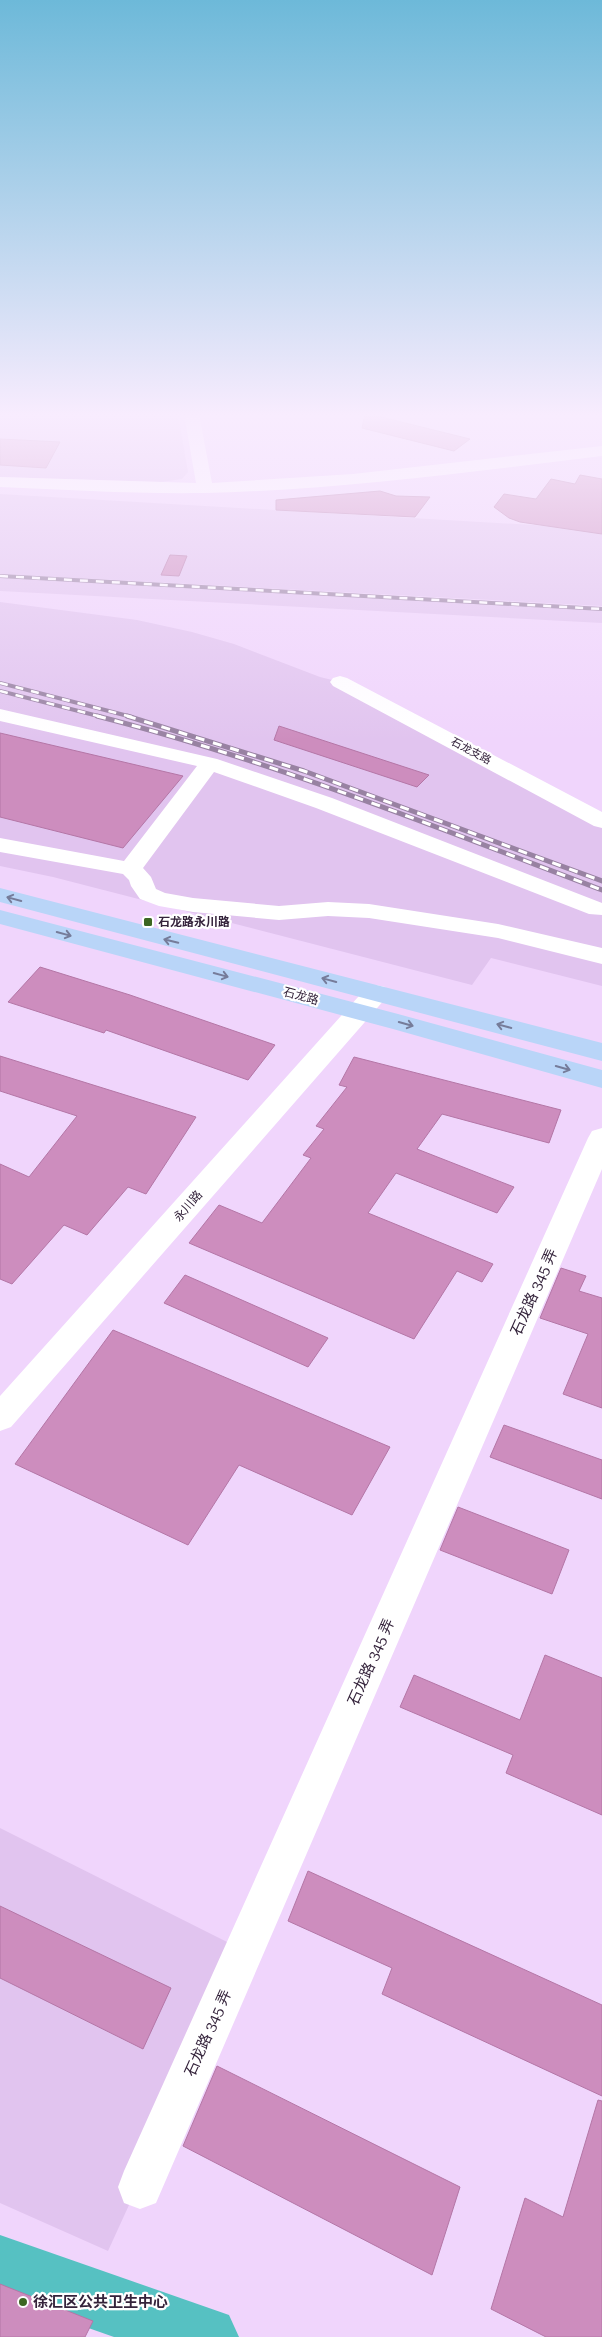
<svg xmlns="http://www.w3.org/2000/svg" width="602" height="2337" font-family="'Roboto Serif','Noto Sans SC',serif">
	<rect width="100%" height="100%" fill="#f0d5fc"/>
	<path fill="#e1c4ef" d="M0,414H178L188,472L182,479L161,482L0,477Z
		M0,494L602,529V606L57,577L602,607V623L0,591Z
		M0,602L137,620L192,632L234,644L320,677L340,682L602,821V986L491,958L472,985L53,877L0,866Z
		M0,1828L245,1951L108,2251L0,2203Z"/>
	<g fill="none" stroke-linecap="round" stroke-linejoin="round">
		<path fill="#56c1c2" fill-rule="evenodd" d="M0,2235L229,2315L239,2337H114L0,2297Z"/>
	</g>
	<path fill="#cd8dbe" stroke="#b476a6" d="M365,414H369L470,439L454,451L362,428Z
		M0,439L60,442L46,468L0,465Z
		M580,475L602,479V534L520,522L509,518L494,507L504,494L536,499L551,479L575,484Z
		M380,491L396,496L430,497L415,517L276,510V500Z
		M170,555L187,556L179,576L161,575Z
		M279,726L429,775L417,787L274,740Z
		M0,733L183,776L123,848L0,817Z
		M40,967L130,995L275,1045L248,1080L106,1030L104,1033L8,1002Z
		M0,1056L196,1117L146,1194L128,1187L87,1235L64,1225L12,1284L0,1279V1164L29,1177L77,1116L0,1091Z
		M354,1057L561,1110L549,1143L442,1114L417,1149L514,1187L497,1213L396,1173L368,1213L493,1264L482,1282L457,1271L414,1339L189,1243L219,1205L262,1223L311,1158L303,1155L324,1129L316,1126L347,1087L339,1085Z
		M561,1268L586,1276L579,1291L602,1298V1408L563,1394L588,1334L540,1318Z
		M185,1275L328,1338L308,1367L164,1303Z
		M113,1330L390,1447L352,1515L239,1465L188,1545L15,1464Z
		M504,1425L602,1460V1499L490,1457Z
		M458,1507L569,1550L552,1594L440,1550Z
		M545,1655L602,1678V1815L506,1773L513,1755L400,1707L414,1675L520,1720Z
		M308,1871L602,2005V2096L382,1994L392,1968L288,1921Z
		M0,1906L171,1988L143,2049L0,1978Z
		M217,2066L460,2187L432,2275L183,2146Z
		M598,2100L602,2101V2337H546L491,2309L525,2198L563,2217Z
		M0,2284L93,2321L85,2337H0Z"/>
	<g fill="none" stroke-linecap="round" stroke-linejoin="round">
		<path fill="#fff" fill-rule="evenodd" d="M184,414H199L212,483L353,474L602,446V456C470,472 337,490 204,493C136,494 68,490 0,487V477L196,483Z
			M340,676L347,678L602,812V828L594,826L333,686L330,682L333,678Z
			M0,709L217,759L332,798L602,903V915L589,914L316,808L214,772L143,868L151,877L156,889L165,893L193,898L279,906L328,902L369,904L498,924L602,948V964L498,938L369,918L328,916L279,920L193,912L159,906L140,899L131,886L129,880L123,874L0,852V838L124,861L197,766L0,721Z
			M376,985L385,987L388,993L385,999L11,1427L0,1431V1396L367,987Z
			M602,1128V1169L156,2203L140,2209L124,2203L118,2187L124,2171L588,1138L592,1131Z"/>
		<path fill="#b9d5f8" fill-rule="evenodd" d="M0,888L602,1043V1061L0,902Z
			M0,910L398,1014L602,1070V1088L393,1029L0,924Z"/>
		<g stroke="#9882a2" stroke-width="4">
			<path id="rail-far1" d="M0,576L602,609
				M0,683L132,717
				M0,691L102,717"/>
		</g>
		<g stroke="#9882a2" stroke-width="5">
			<path id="rail" d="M97,716C270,760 436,827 602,890
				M127,716L304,771L602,881"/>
		</g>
		<use href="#rail-far1" stroke="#fff" stroke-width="2.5" stroke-dasharray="8" stroke-linecap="butt"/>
		<use href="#rail" stroke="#fff" stroke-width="3" stroke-dasharray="9" stroke-linecap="butt"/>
	</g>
	<defs><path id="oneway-shaft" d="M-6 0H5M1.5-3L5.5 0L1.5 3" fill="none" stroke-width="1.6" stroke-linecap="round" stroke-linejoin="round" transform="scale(1.25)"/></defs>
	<g stroke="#767c9a">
		<use href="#oneway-shaft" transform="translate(14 899) rotate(-165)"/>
		<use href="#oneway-shaft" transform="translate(64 934) rotate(15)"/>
		<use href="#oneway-shaft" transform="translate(171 941) rotate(-166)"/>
		<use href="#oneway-shaft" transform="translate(221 975) rotate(15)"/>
		<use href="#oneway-shaft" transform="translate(329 980) rotate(-165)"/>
		<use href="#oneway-shaft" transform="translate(406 1024) rotate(16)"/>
		<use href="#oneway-shaft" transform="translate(504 1026) rotate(-165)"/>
		<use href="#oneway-shaft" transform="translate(563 1068) rotate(16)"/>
	</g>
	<linearGradient id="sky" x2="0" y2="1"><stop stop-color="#6db9d9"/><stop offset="0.56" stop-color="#f8ecfe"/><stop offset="1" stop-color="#f8ecfe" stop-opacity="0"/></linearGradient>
	<rect width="602" height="741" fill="url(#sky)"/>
	<g fill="#3c6622" stroke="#fff" stroke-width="2">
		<rect x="143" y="917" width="10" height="10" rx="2.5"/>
		<circle cx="23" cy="2302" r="5"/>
	</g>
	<g text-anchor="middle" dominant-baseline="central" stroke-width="4.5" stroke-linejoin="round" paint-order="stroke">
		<g font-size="11" fill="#34233b" stroke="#fff">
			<text transform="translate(471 751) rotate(28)">石龙支路</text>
		</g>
		<g font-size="12" font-weight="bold" fill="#34233b" stroke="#fff" text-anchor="start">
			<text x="158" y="922">石龙路永川路</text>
		</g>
		<g font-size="12" fill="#34233b" stroke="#fff">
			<text transform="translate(301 996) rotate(15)">石龙路</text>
			<text transform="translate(188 1206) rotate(-49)">永川路</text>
		</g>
		<g font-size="15" fill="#34233b" stroke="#fff">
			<text transform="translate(534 1292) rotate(-66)">石龙路 345 弄</text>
			<text transform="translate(371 1662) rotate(-66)">石龙路 345 弄</text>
			<text transform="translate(208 2033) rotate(-66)">石龙路 345 弄</text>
		</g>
		<g font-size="15" font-weight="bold" fill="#34233b" stroke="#fff" text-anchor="start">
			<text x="33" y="2302">徐汇区公共卫生中心</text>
		</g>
	</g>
</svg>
